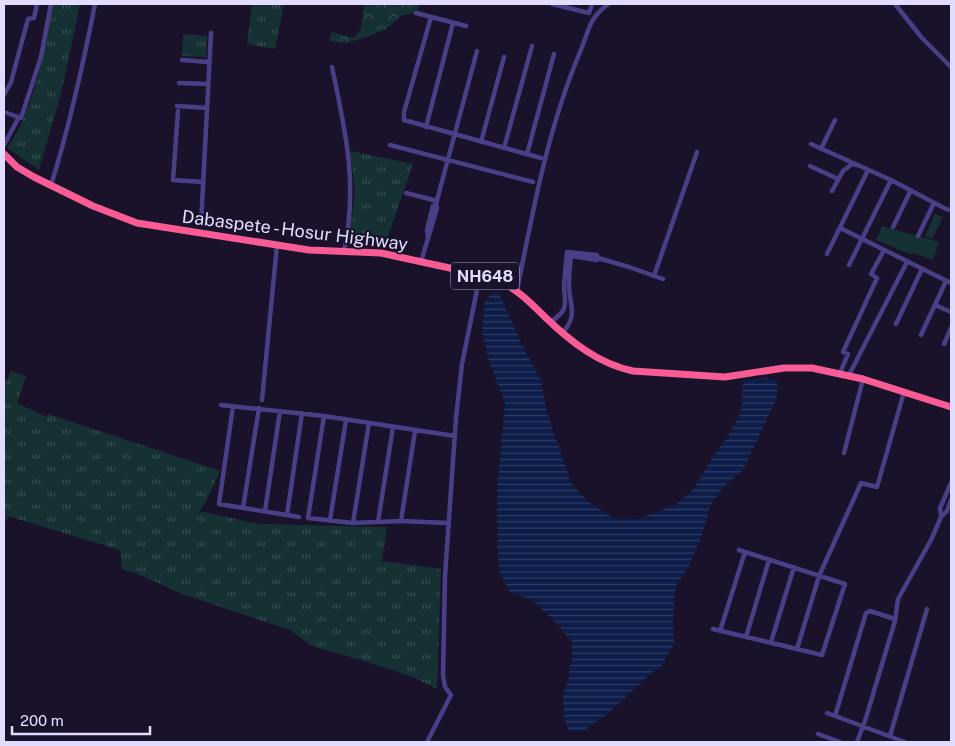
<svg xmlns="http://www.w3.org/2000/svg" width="955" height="746" font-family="'Public Sans',sans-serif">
	<defs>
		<pattern id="grass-tufts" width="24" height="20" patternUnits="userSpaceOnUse" patternTransform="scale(1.25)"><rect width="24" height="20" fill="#153134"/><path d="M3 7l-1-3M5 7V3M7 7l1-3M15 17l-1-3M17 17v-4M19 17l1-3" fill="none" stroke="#374e52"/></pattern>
		<pattern id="forest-crowns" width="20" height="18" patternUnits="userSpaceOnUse" patternTransform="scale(1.25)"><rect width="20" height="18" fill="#153134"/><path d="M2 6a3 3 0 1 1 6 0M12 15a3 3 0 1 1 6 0" fill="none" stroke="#374e52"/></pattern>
		<pattern id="water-rules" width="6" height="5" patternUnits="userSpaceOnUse" patternTransform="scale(1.25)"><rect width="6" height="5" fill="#0d1c48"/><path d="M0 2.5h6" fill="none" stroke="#303c63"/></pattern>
	</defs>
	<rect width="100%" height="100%" fill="#19122a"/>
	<path fill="url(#grass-tufts)" d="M53,4H80L61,94L39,170L7,148C34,112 45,48 53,4Z
		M252,4H284L275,49L247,44Z
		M183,34L207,36L206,57L182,56Z
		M350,151L413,164L385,245L348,244L355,193Z
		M11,371L26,376L17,403L47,417L48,414L220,471L206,502L199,511L260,524L387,527L382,561L441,569L437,689L415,678L371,663L312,646L290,630L182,594L140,575L122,569L120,550L8,516L4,527V386Z"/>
	<path fill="url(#forest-crowns)" d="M364,4H420L415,14L412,13L401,16L386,29L369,36L347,43L330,41L331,32L353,38L361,29Z"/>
	<path fill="#153134" d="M935,214L943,217L932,239L925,236Z
		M882,226L939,242L933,260L913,253L912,255L876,240Z"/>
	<path fill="url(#water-rules)" d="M495,291L498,292L527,355L541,380L547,412L571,483L589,502L613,518L638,519L675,505L693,490L712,458L729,435L741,412L743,380L767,378L778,382L776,400L743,470L724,486L710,506L703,532L689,566L676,586L673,620L674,644L660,669L655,670L606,715L582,732H569L564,717L563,693L568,681L572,657V642L560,627L532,600L510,592L500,573L498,555L497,492L505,403L488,358L482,331L485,301Z"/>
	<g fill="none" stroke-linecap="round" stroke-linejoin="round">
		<path stroke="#4a3f87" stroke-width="4.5" d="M552,4L589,13L592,4
			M895,4L922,38L951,67
			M416,13L466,26
			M431,17L404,112V120L541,158
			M182,60L209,62
			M332,67C346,133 358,185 344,252
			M179,83L208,84
			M4,95L11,82L28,19L34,18L37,4
			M177,106L207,108
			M178,111L173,180L203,182
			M4,112L21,118L41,57L51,4
			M426,127L453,23
			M481,142L504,57
			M811,144L891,180L946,209L951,210
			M4,145L19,117
			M390,145L533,182
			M504,148L532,46
			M821,149L835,120
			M527,154L554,54
			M810,166L838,179
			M51,185C70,125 83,65 95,4
			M832,191L843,171L852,164L856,165
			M406,193L437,201
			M201,224L211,33
			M893,227L911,190
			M840,228L951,283
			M918,236L934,203
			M428,237L427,230L433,206L436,204
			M827,254L868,170
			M421,262C426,244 432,226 437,208L436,204L477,51
			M849,265L891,180
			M654,276L697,152
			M517,291C533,210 548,128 580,52C590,29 587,21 608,4
			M935,305L951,312
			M551,322C571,307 564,305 564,284C565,273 566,262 567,252L597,255L598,258L629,267L663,279
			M896,324L922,269
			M562,333C579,316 569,304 569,284C569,275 570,265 571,256L597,260L598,258
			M921,335L946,281
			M944,344L951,328
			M840,373L848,354L843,352L877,278L871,274L884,250
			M849,375L907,262
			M262,400L277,245
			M221,405L324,416L455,436
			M233,406L219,504L299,517
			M324,416L308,518L353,523L401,521L449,523
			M844,453L863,379
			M951,483L940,508L941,517L947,511L951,500
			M243,508L259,408
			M265,511L280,411
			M287,515L302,413
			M330,520L346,420
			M401,521L415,431
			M378,522L393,427
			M353,523L369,423
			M713,629L822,655L845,584L739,550
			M720,631L745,552
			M746,637L769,560
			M771,642L794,567
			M797,649L819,576L861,483L877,487L904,392
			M827,713L905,742
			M835,716L866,613L870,611L895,619
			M818,734L840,742
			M890,736L927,609
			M427,742L451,695L445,687L443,675L445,576L456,418L462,364L480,275
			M857,742L865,721L895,621L898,599L931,540L941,517"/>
		<path stroke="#f95c95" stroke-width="7" d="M4,154L17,167L34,177L93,206L137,223L309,250L381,253L491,277C514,286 529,301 546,318C571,342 599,364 633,371L725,377L784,368H812L863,379L951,407"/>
	</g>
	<g text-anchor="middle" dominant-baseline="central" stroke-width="4" stroke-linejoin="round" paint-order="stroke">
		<rect fill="#19122a" stroke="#a79fbe" stroke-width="1" x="451" y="262.5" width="68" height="27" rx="4"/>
		<g font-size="16" font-weight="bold" fill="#e4dcfe">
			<text x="485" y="276">NH648</text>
		</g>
		<g font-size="18" fill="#e4dcfe" stroke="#19122a">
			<text transform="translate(295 230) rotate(7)">Dabaspete - Hosur Highway</text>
		</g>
	</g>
	<rect width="955" height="746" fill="none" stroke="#e4dcfe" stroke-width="10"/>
	<path d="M12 726v8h138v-8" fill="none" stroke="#e4dcfe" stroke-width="2.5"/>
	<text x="20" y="726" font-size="15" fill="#e4dcfe" stroke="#19122a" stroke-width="4" paint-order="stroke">200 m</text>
</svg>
